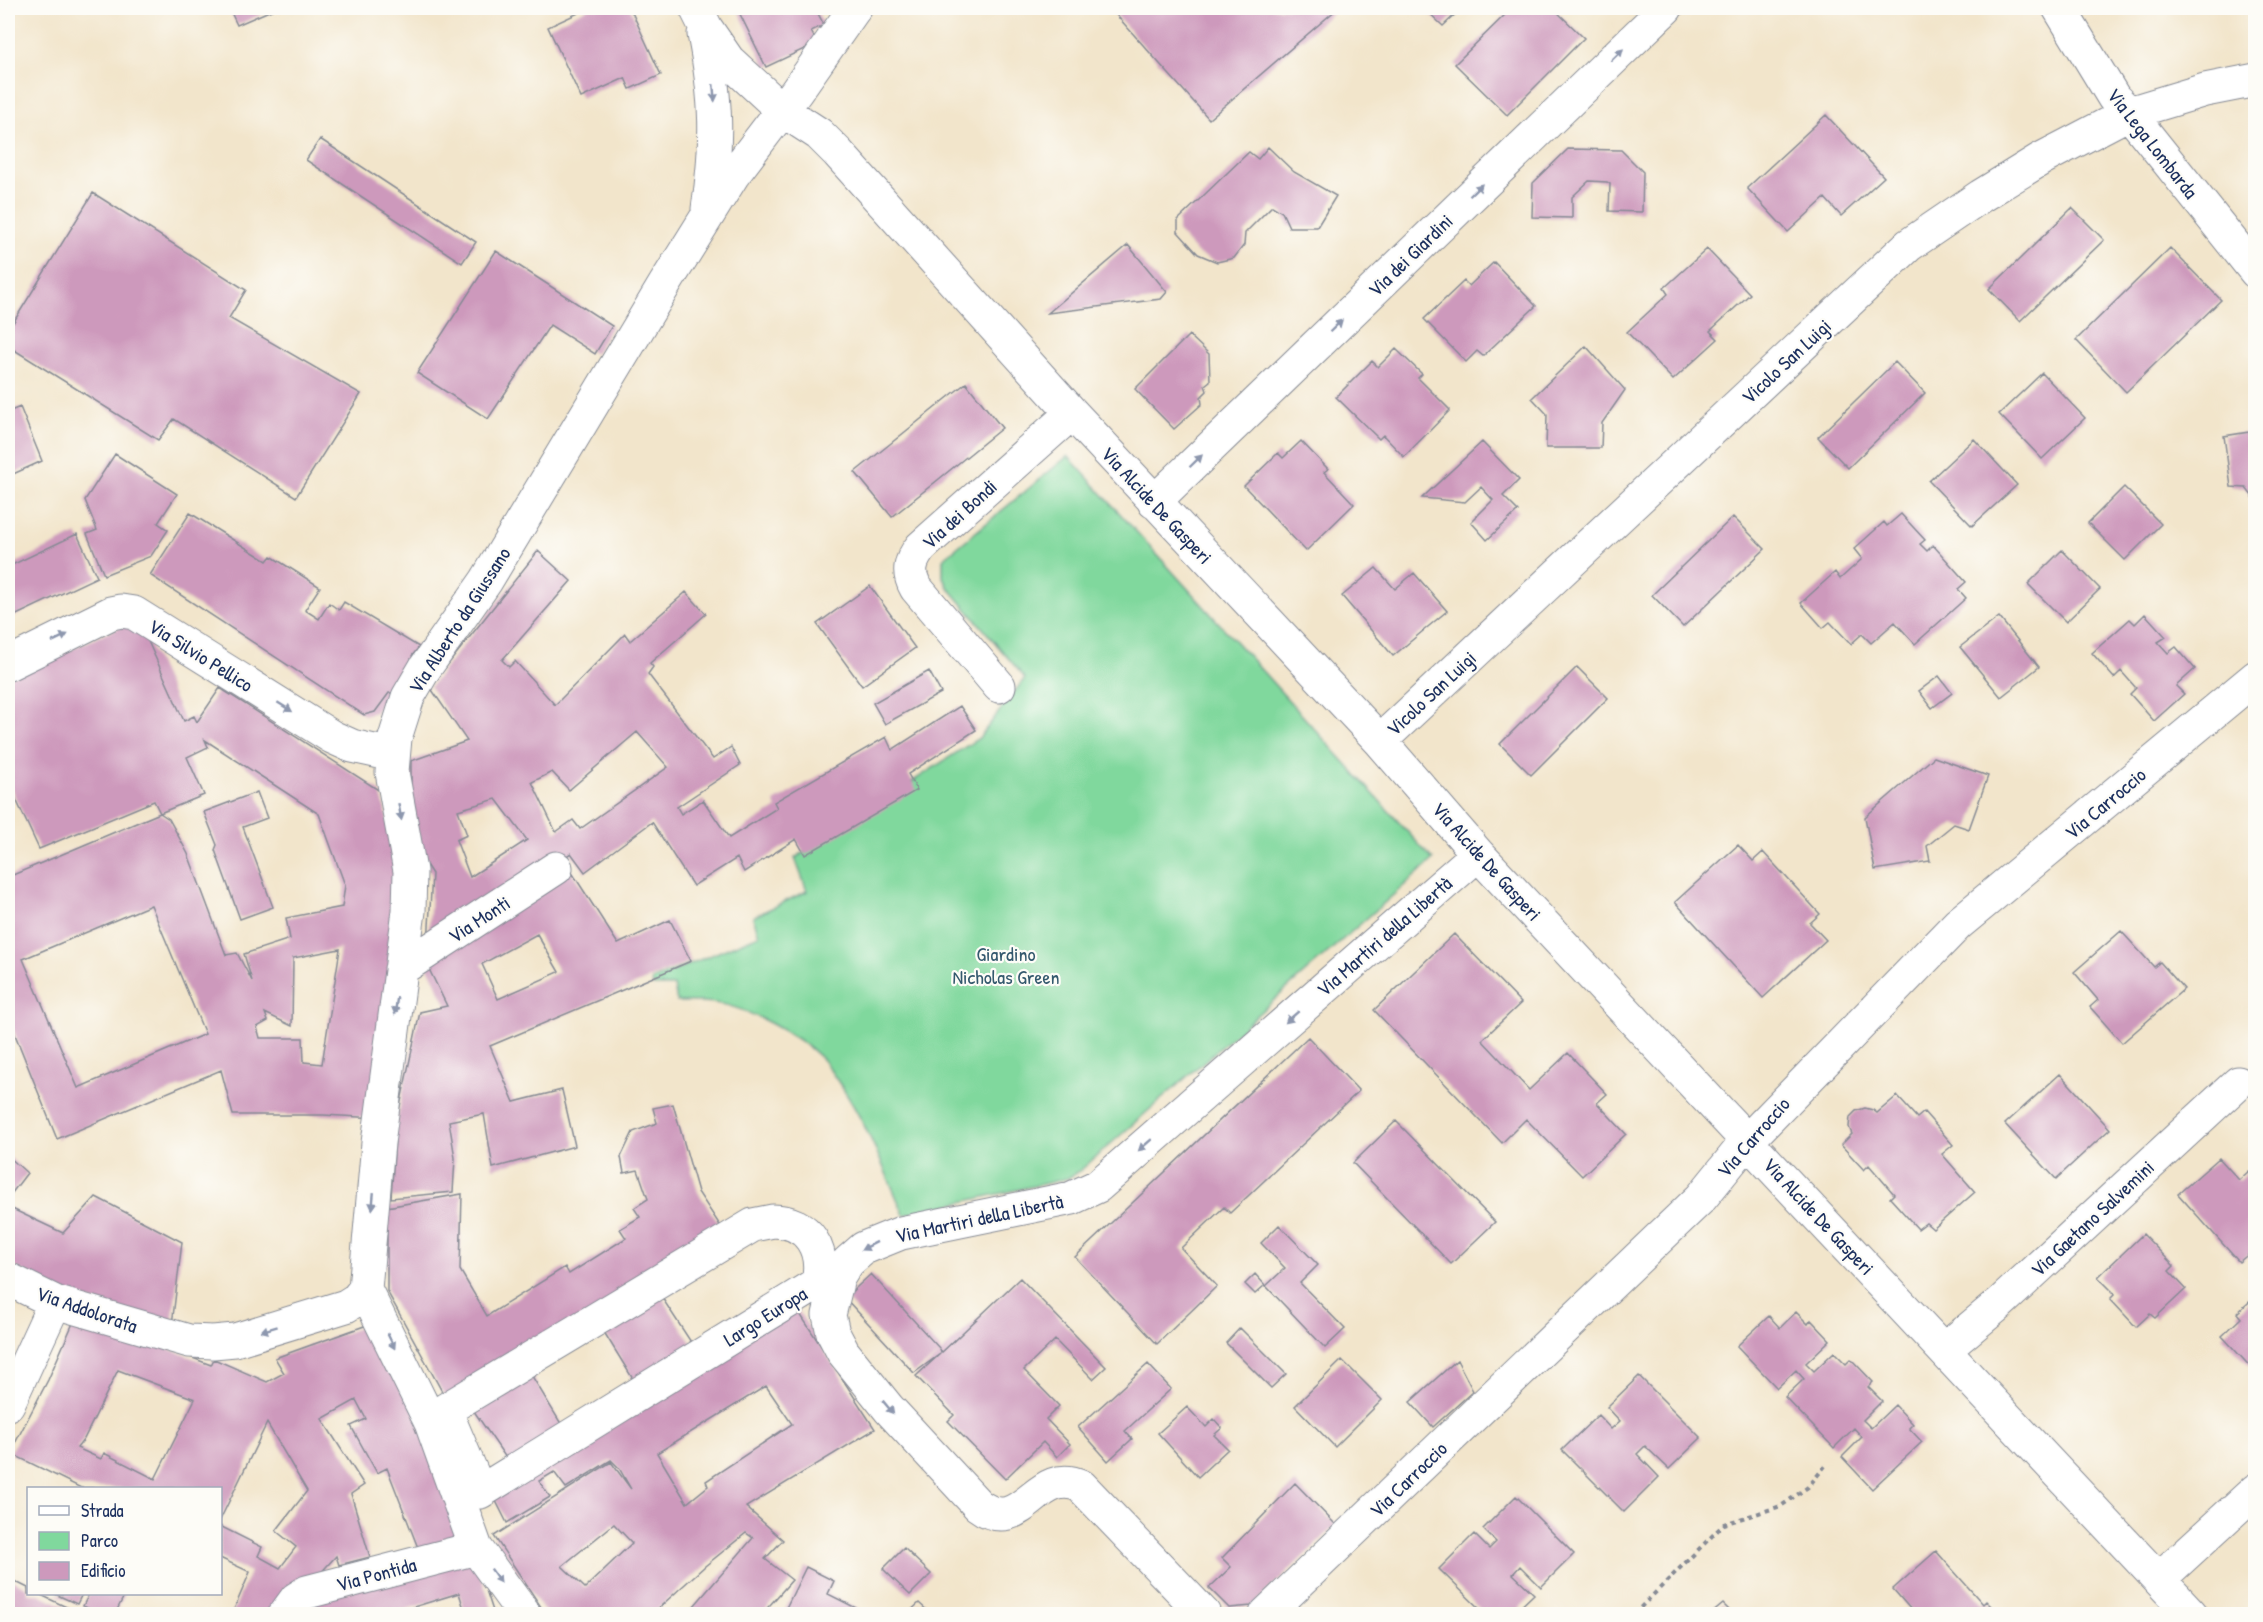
<svg xmlns="http://www.w3.org/2000/svg" width="2263" height="1622" font-family="'Patrick Hand',sans-serif">
	<rect width="100%" height="100%" fill="#fdfcf7"/>
	<filter id="ink" filterUnits="userSpaceOnUse"><feTurbulence type="fractalNoise" baseFrequency=".0167" numOctaves="2"/><feDisplacementMap in="SourceGraphic" scale="12" xChannelSelector="R" yChannelSelector="G"/><feConvolveMatrix kernelMatrix="1 2 1 2 8 2 1 2 1" color-interpolation-filters="sRGB"/></filter>
	<filter id="wash" filterUnits="userSpaceOnUse"><feTurbulence type="fractalNoise" baseFrequency=".008" numOctaves="4" result="noise"/><feDisplacementMap in="SourceGraphic" scale="24" xChannelSelector="R" yChannelSelector="G"/><feGaussianBlur stdDeviation="1.35" result="paint"/><feColorMatrix in="noise" values="0 0 0 0 0 0 0 0 0 0 0 0 0 0 0 0 0 1.4 0 .05"/><feComposite in="paint" operator="in"/></filter>
	<g filter="url(#wash)">
		<rect width="100%" height="100%" fill="#f2e5cb"/>
		<path fill="#80d89d" stroke="#4e847e" stroke-width="1.5" d="M1068,456L1433,860L1081,1170L1068,1178L1052,1182L904,1215C884,1169 866,1121 837,1080C832,1073 827,1064 821,1058C807,1044 789,1033 772,1024C735,1005 719,1000 677,1002L674,986H653L652,980L759,935L753,917L807,891L795,858L979,738L1025,678L948,587L943,577V559Z"/>
		<g id="blocks">
			<path fill="#cd99bc" fill-rule="evenodd" d="M229,8H276L237,25Z
				M589,8H630L661,75L630,89L625,78L581,98L548,27Z
				M737,8H815L824,25L811,31L817,43L766,67Z
				M1110,8H1338L1209,119Z
				M1424,8H1462L1443,26Z
				M1512,8L1516,11L1520,8H1553L1584,38L1507,115L1455,64Z
				M1826,115L1884,177L1841,216L1825,198L1788,232L1747,188Z
				M320,139L476,242L462,263L306,160Z
				M1268,147L1294,172L1336,196L1317,227H1289L1282,212L1272,206L1245,233L1244,245L1234,258L1217,262L1198,254L1178,232V220L1249,152L1258,159Z
				M1568,149L1621,150L1643,172L1642,212L1609,211L1610,184L1607,182L1589,181L1572,197V218L1532,217L1533,183Z
				M93,193L246,290L229,318L361,394L296,497L174,419L158,440L8,346V331Z
				M2072,208L2104,240L2020,321L1989,289Z
				M1128,245L1167,292L1161,299L1048,313Z
				M2170,248L2221,300L2126,392L2076,340Z
				M1707,249L1750,294L1710,331L1718,339L1673,380L1627,332L1668,294L1664,288Z
				M496,251L612,326L595,354L550,325L488,419L417,373Z
				M1494,262L1536,306L1483,356L1477,351L1466,362L1424,319L1464,281L1469,286Z
				M1189,335L1209,354L1210,381L1205,385L1207,391L1201,397L1202,404L1174,429L1135,389Z
				M1586,346L1625,390L1602,423L1601,448H1546L1547,414L1532,398Z
				M1396,349L1422,374L1418,378L1450,410L1404,457L1383,435L1379,439L1336,397L1372,361L1378,367Z
				M1895,362L1925,393L1848,468L1818,437Z
				M2042,373L2085,418L2042,459L1999,414Z
				M966,383L1002,428L892,517L855,472Z
				M20,407L42,461L11,475L8,465V412Z
				M2256,431V501L2246,488L2231,487L2224,436Z
				M1974,439L2017,485L1972,526L1929,481Z
				M1301,441L1328,469L1324,472L1354,504L1306,551L1244,486L1278,453L1283,458Z
				M1482,442L1519,480L1503,496L1518,511L1487,540L1471,522L1493,500L1481,487L1465,502L1422,498Z
				M115,454L177,494L158,523L168,530L151,556L104,575L87,534L97,530L85,500Z
				M2124,487L2161,524L2125,560L2088,523Z
				M190,513L267,561L271,556L320,587L305,610L319,619L329,603L339,610L344,602L419,647L412,656L417,660L397,693H389L375,712L364,715L150,575Z
				M1901,514L1925,540L1920,544L1927,551L1933,545L1966,582L1958,589L1966,598L1915,644L1895,622L1871,643L1862,634L1851,644L1830,622L1823,628L1801,603L1835,572L1840,579L1862,559L1854,549L1884,522L1887,526Z
				M1733,517L1765,549L1683,627L1652,595Z
				M77,534L97,577L8,619V556L12,565Z
				M2062,550L2100,589L2066,622L2028,584Z
				M538,551L571,581L502,660L509,667L515,661L555,705L625,634L630,641L686,592L706,614L650,663L653,667L648,674L713,759L731,747L740,765L677,807L681,814L703,800L729,838L777,808L774,802L886,737L892,750L960,706L976,730L908,774L917,790L805,855L796,839L744,872L737,858L693,886L652,822L585,872L571,853L428,944L432,874L423,860L411,801V761L467,741L430,687ZM637,732L668,767L580,829L573,820L556,832L532,782L552,772L569,790ZM496,799L527,840L470,877L456,840L467,835L458,810Z
				M1376,568L1395,589L1414,573L1447,611L1393,656L1342,596Z
				M870,586L915,648L862,686L817,624Z
				M2145,614L2166,637L2158,642L2168,653L2176,647L2195,669L2176,686L2184,694L2154,721L2130,694L2136,688L2121,671L2114,678L2092,653L2130,619L2135,624Z
				M1999,617L2039,667L2001,697L1960,647Z
				M138,619L184,721L194,716L197,722L220,688L380,791L404,879L378,1118L323,1115H233L221,1070L57,1139L8,1017V877L160,813L154,801L39,849L8,782V678ZM205,740L319,814L345,885L342,907L286,918L290,939L244,954L252,981L237,953L226,955L188,854L169,819L160,813L204,795L187,757L208,747ZM151,905L205,1034L78,1088L23,959ZM340,949L322,1064L304,1062L303,1038H260L257,1027L268,1021L265,1013L292,1026L293,958Z
				M1577,667L1608,698L1531,775L1500,744Z
				M929,671L941,693L885,724L873,703Z
				M1939,676L1952,693L1932,708L1919,691Z
				M1934,757L1988,776L1969,829L1954,824L1927,846L1930,861L1875,870L1865,817Z
				M257,792L267,818L243,827L273,907L240,919L215,850L217,845L204,812Z
				M1738,845L1753,861L1763,852L1820,914L1810,923L1826,940L1763,998L1675,902Z
				M571,871L618,944L670,920L691,961L490,1046L514,1102L562,1090L575,1146L493,1168L484,1114L449,1121L455,1158L453,1192L391,1198L396,1125L420,1012L447,1006L426,963ZM537,934L559,972L498,999L482,964Z
				M2121,931L2154,967L2160,962L2184,989L2122,1043L2090,1007L2098,1000L2074,972Z
				M1454,934L1521,1003L1482,1040L1529,1090L1568,1053L1607,1094L1597,1103L1626,1134L1582,1176L1526,1119L1502,1143L1374,1010Z
				M1308,1037L1359,1091L1230,1213L1224,1207L1181,1248L1217,1286L1157,1344L1075,1257Z
				M2060,1074L2110,1129L2056,1179L2005,1124Z
				M1897,1096L1917,1118L1924,1112L1953,1145L1942,1154L1975,1192L1933,1229L1926,1223L1918,1229L1890,1198L1894,1194L1869,1165L1864,1170L1841,1145L1852,1134L1849,1127L1850,1117L1856,1111L1865,1108L1873,1110L1877,1113Z
				M673,1104L698,1192L729,1239L653,1284L700,1356L791,1300L875,1429L746,1507L783,1540L765,1559L792,1580L762,1614H687L753,1538L746,1533L705,1566L652,1614H551L543,1610L494,1536L611,1462L631,1489L619,1468L611,1460L566,1488L554,1472L539,1481L550,1497L507,1523L489,1487L515,1471L465,1398L444,1395L387,1291V1207L462,1194L460,1270L487,1316L565,1267L569,1274L626,1238L620,1229L640,1217L634,1208L648,1199L638,1170L624,1173L621,1157L633,1132L657,1123L653,1108ZM596,1319L641,1392L569,1437L524,1363ZM766,1386L792,1424L706,1481L708,1486L687,1503L657,1453ZM614,1524L632,1543L585,1588L562,1566Z
				M1396,1121L1495,1222L1451,1264L1353,1163Z
				M8,1156L27,1173L8,1198Z
				M2219,1158L2239,1180L2249,1171L2256,1178V1248L2239,1262L2178,1194Z
				M96,1197L182,1242L172,1325L63,1293L8,1263V1207L63,1233Z
				M1279,1225L1318,1265L1300,1283L1345,1329L1325,1348L1266,1286L1285,1268L1261,1243Z
				M2143,1234L2174,1266L2169,1271L2186,1289L2155,1318L2150,1314L2136,1327L2110,1299L2115,1294L2098,1277Z
				M871,1274L940,1349L941,1353L1020,1278L1106,1367L1093,1379L1055,1340L1024,1370L1059,1406L1046,1419L1070,1444L1057,1457L1043,1442L1005,1479L948,1421L954,1415L916,1376L940,1354L914,1373L845,1298Z
				M1255,1274L1265,1285L1255,1294L1245,1284Z
				M2256,1296V1373L2222,1336L2241,1318L2237,1313Z
				M1796,1312L1808,1324L1811,1320L1830,1340L1806,1363L1814,1371L1834,1352L1846,1364L1851,1359L1873,1382L1868,1387L1882,1401L1863,1420L1871,1428L1895,1405L1913,1424L1909,1428L1922,1442L1872,1489L1842,1457L1862,1437L1854,1428L1834,1448L1785,1397L1804,1379L1796,1370L1777,1388L1737,1346L1769,1316L1780,1328Z
				M77,1314L211,1365L214,1359L267,1382L284,1373L275,1358L370,1324L411,1393L468,1551L420,1553L387,1468L377,1473L351,1426L366,1419L356,1400L322,1419L364,1485L351,1494L370,1557L339,1565L336,1556L308,1587L288,1614H232L250,1572L220,1558V1526L262,1547L258,1556L280,1568L296,1547L276,1531L307,1491L267,1423L220,1520V1488H81L10,1453L48,1380ZM118,1370L195,1399L155,1479L104,1453L101,1459L77,1448L84,1439Z
				M1240,1328L1286,1374L1271,1388L1226,1343Z
				M1342,1360L1382,1400L1335,1447L1295,1406Z
				M1457,1360L1473,1391L1433,1427L1410,1402Z
				M1148,1364L1171,1389L1125,1431L1132,1439L1108,1461L1078,1427Z
				M1639,1376L1701,1438L1669,1469L1645,1446L1637,1454L1659,1477L1624,1512L1562,1450L1598,1415L1611,1429L1620,1421L1607,1407Z
				M1187,1407L1206,1427L1214,1419L1222,1428L1214,1435L1228,1449L1198,1477L1158,1433Z
				M1295,1483L1336,1525L1252,1606L1229,1608L1209,1588L1231,1567L1222,1558Z
				M1516,1496L1574,1554L1541,1587L1520,1566L1513,1574L1534,1594L1513,1614H1485L1439,1569L1474,1534L1489,1549L1496,1542L1483,1529Z
				M904,1548L931,1574L910,1595L883,1569Z
				M1936,1551L1983,1604L1986,1601L1999,1614H1908L1912,1611L1893,1589Z
				M474,1554L494,1614H459L465,1612L459,1593L391,1614H319L315,1601Z
				M806,1567L834,1581L828,1594L868,1614H783Z
				M8,1578L28,1588V1594H39L81,1614H8Z
				M55,1594H82L77,1604Z
				M89,1594H125L115,1614H101L83,1606Z
				M919,1603L931,1614H907Z
				M1723,1604L1733,1614H1711Z"/>
		</g>
	</g>
	<g filter="url(#ink)">
		<use href="#blocks" fill-opacity="0" stroke="#868a94" stroke-width="1.5"/>
		<g fill="none" stroke-linecap="round" stroke-linejoin="round">
			<g stroke="#868a94" stroke-width="35">
				<path id="minor" d="M696,8L706,28L728,60L782,110L819,134L838,153L1072,413L1380,741L1478,854L2191,1614
					M2059,8L2114,98L2129,113L2256,272
					M704,34C717,100 718,142 708,209
					M1154,502L1666,8
					M8,664L111,613L121,611L134,613L332,737L352,746L393,755
					M999,686L916,588C907,572 910,561 921,547L1072,413
					M1380,741L1909,245L1981,196L2041,159L2129,113L2205,90L2256,80
					M401,969L556,868
					M773,1221C809,1221 825,1250 818,1283L480,1492L445,1410L753,1225Z
					M8,1279L55,1302L189,1341L213,1342L235,1340L346,1306L357,1299L365,1289L378,1143L409,911L410,871L392,772L395,738L408,697L425,668L486,581L665,284L733,175L796,92L855,8
					M365,1289L431,1423L476,1548L524,1614
					M1944,1350L1999,1304L2238,1083
					M8,1404L55,1302
					M2159,1579L2256,1490
					M285,1614L296,1599L307,1592L476,1548
					M1204,1614L1081,1486C1036,1465 1023,1539 978,1505L889,1409L843,1352L833,1333L829,1315L838,1278L848,1262L864,1248L901,1233L1072,1198L1098,1186L1478,854
					M1266,1614L1701,1198L1748,1140L1958,924L2256,677"/>
			</g>
			<path stroke="#868a94" stroke-width="4" stroke-dasharray="4.5 4.5" stroke-linecap="butt" d="M1634,1614L1724,1524L1781,1506L1808,1487L1825,1466"/>
			<use href="#minor" stroke="#fff" stroke-width="33"/>
		</g>
		<defs><path id="oneway-solid" d="M-6-.8H1V-3.2L6.5 0L1 3.2V.8H-6Z" transform="scale(1.5)"/></defs>
		<g fill="#8d97ae">
			<use href="#oneway-solid" transform="translate(1617 55) rotate(-44)"/>
			<use href="#oneway-solid" transform="translate(714 93) rotate(85)"/>
			<use href="#oneway-solid" transform="translate(1476 190) rotate(-44)"/>
			<use href="#oneway-solid" transform="translate(1336 326) rotate(-44)"/>
			<use href="#oneway-solid" transform="translate(1196 461) rotate(-44)"/>
			<use href="#oneway-solid" transform="translate(60 638) rotate(-26)"/>
			<use href="#oneway-solid" transform="translate(285 707) rotate(32)"/>
			<use href="#oneway-solid" transform="translate(400 812) rotate(80)"/>
			<use href="#oneway-solid" transform="translate(396 1006) rotate(98)"/>
			<use href="#oneway-solid" transform="translate(1292 1017) rotate(139)"/>
			<use href="#oneway-solid" transform="translate(1145 1145) rotate(139)"/>
			<use href="#oneway-solid" transform="translate(373 1201) rotate(95)"/>
			<use href="#oneway-solid" transform="translate(869 1246) rotate(153)"/>
			<use href="#oneway-solid" transform="translate(269 1329) rotate(163)"/>
			<use href="#oneway-solid" transform="translate(391 1341) rotate(64)"/>
			<use href="#oneway-solid" transform="translate(888 1407) rotate(50)"/>
			<use href="#oneway-solid" transform="translate(496 1576) rotate(55)"/>
		</g>
	</g>
	<g text-anchor="middle" dominant-baseline="central" stroke-width="4.5" stroke-linejoin="round" paint-order="stroke">
		<g font-size="20" fill="#1b2f5e" stroke="#fdfcf7">
			<text transform="translate(2153 143) rotate(52)">Via Lega Lombarda</text>
			<text transform="translate(1410 255) rotate(-44)">Via dei Giardini</text>
			<text transform="translate(1786 361) rotate(-43)">Vicolo San Luigi</text>
			<text transform="translate(1157 505) rotate(47)">Via Alcide De Gasperi</text>
			<text transform="translate(959 514) rotate(-42)">Via dei Bondi</text>
			<text transform="translate(459 620) rotate(-57)">Via Alberto da Giussano</text>
			<text transform="translate(201 655) rotate(32)">Via Silvio Pellico</text>
			<text transform="translate(1431 693) rotate(-43)">Vicolo San Luigi</text>
			<text transform="translate(2105 803) rotate(-40)">Via Carroccio</text>
			<text transform="translate(1487 861) rotate(48)">Via Alcide De Gasperi</text>
			<text transform="translate(479 919) rotate(-33)">Via Monti</text>
			<text transform="translate(1384 936) rotate(-41)">Via Martiri della Libertà</text>
			<text transform="translate(1753 1137) rotate(-49)">Via Carroccio</text>
			<text transform="translate(1819 1216) rotate(47)">Via Alcide De Gasperi</text>
			<text transform="translate(979 1218) rotate(-12)">Via Martiri della Libertà</text>
			<text transform="translate(2092 1218) rotate(-43)">Via Gaetano Salvemini</text>
			<text transform="translate(87 1309) rotate(19)">Via Addolorata</text>
			<text transform="translate(765 1316) rotate(-32)">Largo Europa</text>
			<text transform="translate(1408 1479) rotate(-44)">Via Carroccio</text>
			<text transform="translate(376 1574) rotate(-15)">Via Pontida</text>
		</g>
		<g font-size="20" fill="#34596e" stroke="#fdfcf7">
			<text x="1006" y="953">Giardino<tspan x="1006" dy="23">Nicholas Green</tspan></text>
		</g>
	</g>
	<rect width="2263" height="1622" fill="none" stroke="#fdfcf7" stroke-width="30"/>
	<rect x="27" y="1487" width="195" height="108" fill="#fdfcf7" stroke="#a3aaba" stroke-width="1.5"/>
	<rect x="39" y="1506" width="30" height="9" fill="#ffffff" stroke="#a3aaba" stroke-width="1.5"/>
	<text x="81" y="1517" font-size="18" fill="#1b2f5e">Strada</text>
	<rect x="39" y="1532" width="30" height="18" fill="#80d89d" stroke="#a3aaba" stroke-width="1.5"/>
	<text x="81" y="1547" font-size="18" fill="#1b2f5e">Parco</text>
	<rect x="39" y="1562" width="30" height="18" fill="#cd99bc" stroke="#a3aaba" stroke-width="1.5"/>
	<text x="81" y="1577" font-size="18" fill="#1b2f5e">Edificio</text>
</svg>
